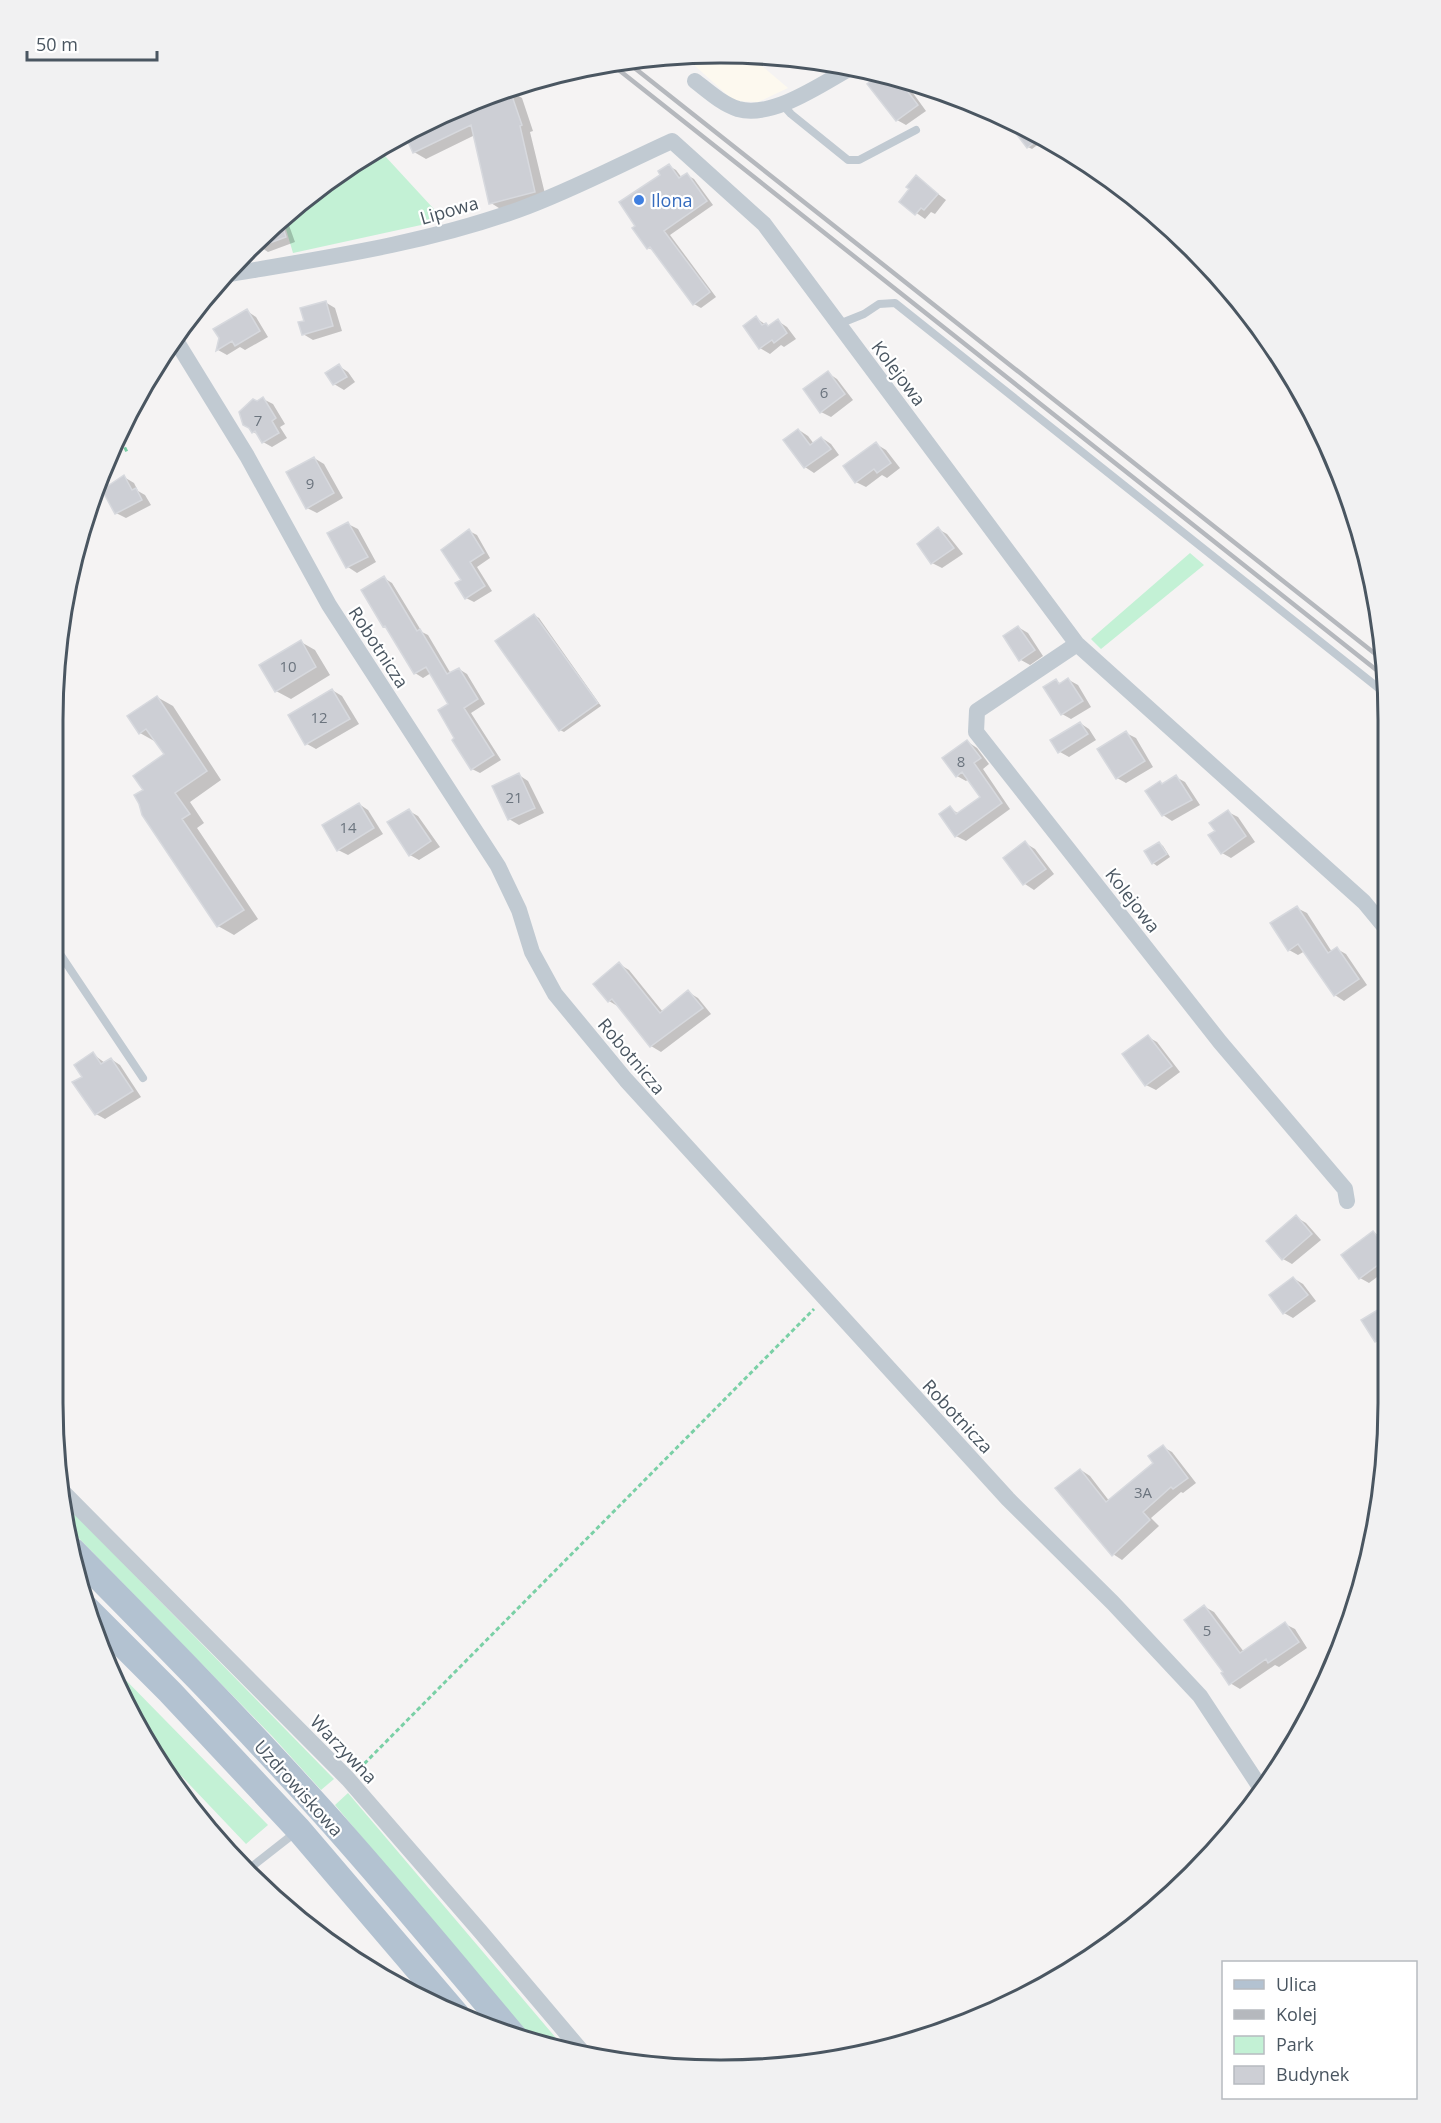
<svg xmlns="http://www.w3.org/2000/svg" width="1441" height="2123" font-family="'Open Sans',sans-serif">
	<rect width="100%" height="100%" fill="#f5f3f3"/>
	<path fill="#fdf9ef" d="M720,53L749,55L788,88L758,102L734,101L684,56Z"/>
	<path fill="#c3f1d5" d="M385,156L444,220L293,253L283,219L349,165Z
		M1190,553L1204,565L1101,649L1091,639Z
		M60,1499L334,1779L321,1790L272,1736L66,1525Z
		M112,1666L268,1825L246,1844L151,1744Z
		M348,1793L567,2051L534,2043L335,1805Z"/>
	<path fill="#0003" d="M802,60L819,62L812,67Z
		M882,75L905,82L926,111L906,125L897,120Z
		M510,91L522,98L533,131L530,132L546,198L502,210L491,203L475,135L426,159L414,152L406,135L465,103L475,100L476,103Z
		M1015,124L1044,140L1032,149L1028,147L1013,126Z
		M669,166L676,170L682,178L687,175L694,179L713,205L670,235L716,297L701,308L694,304L655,251L648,248L662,175Z
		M916,177L946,200L935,214L931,212L925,219L901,202L911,189Z
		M286,217L295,242L268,252L259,246L257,241Z
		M325,302L335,308L342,331L313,340L303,334L306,322Z
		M247,311L256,317L268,337L245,350L240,347L227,355L218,350L220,338Z
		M756,318L769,327L778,321L787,327L796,339L784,347L781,345L770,354L760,348Z
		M159,364L163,369L152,376Z
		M339,366L348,372L355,382L344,390L334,384L327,373Z
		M828,373L837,379L853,400L831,417L821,412Z
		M263,399L273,404L285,424L280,427L287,438L272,447L263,442L259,435L253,432L257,402Z
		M799,430L808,436L814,444L822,438L831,444L839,455L814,473L805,467Z
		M876,444L886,450L900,468L887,478L882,475L866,487L856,482Z
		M314,458L324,464L343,498L317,513L307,508Z
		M124,477L134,483L138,491L145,495L151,505L126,518L116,513Z
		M348,524L358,529L376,562L357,573L348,567Z
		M938,529L947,534L963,554L942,568L932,563Z
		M469,531L477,535L490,558L477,567L492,591L474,602L466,598L463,580Z
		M384,578L392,583L422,632L428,635L451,674L459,669L467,674L485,704L471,713L501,760L480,773L472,769L456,739L450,704L431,673L423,678L415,673L388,629L384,626Z
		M534,615L539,618L601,706L564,732L560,730Z
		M1018,627L1028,633L1043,656L1030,665L1021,660Z
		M301,642L315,650L330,675L291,699L276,691Z
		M1069,680L1078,685L1091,707L1071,719L1062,714L1056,681L1062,684Z
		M332,690L342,696L359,724L316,749L307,744Z
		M157,697L173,706L221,780L190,802L204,823L197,828L258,919L234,935L218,926L143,815L145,790L166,754L156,742L140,733Z
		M1080,723L1089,729L1096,740L1069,757L1060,752Z
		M1126,733L1136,738L1153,767L1126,783L1117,778Z
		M968,742L977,748L989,764L983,769L1010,809L966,841L956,836L950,808L959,814L982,797L969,779L966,781L957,776Z
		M519,775L528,781L544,813L519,825L509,819Z
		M1176,777L1185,782L1200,805L1172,821L1163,815V785Z
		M359,804L368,810L383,834L348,855L338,850Z
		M409,811L418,816L440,847L419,860L410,855Z
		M1228,812L1238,817L1255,842L1231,858L1222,853Z
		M1025,843L1035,849L1054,874L1034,890L1025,884L1005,858Z
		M1159,843L1163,846L1170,857L1157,866L1153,863Z
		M1297,908L1307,913L1332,952L1337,949L1346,954L1367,985L1344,1001L1335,995L1305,951L1298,955L1289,950Z
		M619,964L629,970L663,1012L688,992L698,998L711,1014L661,1052L651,1046L619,1007L609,1001L595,984Z
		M1148,1037L1157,1042L1180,1072L1156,1090L1146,1085L1124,1055Z
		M93,1054L105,1063L111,1059L120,1065L141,1097L105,1119L96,1114L84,1077Z
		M1296,1217L1306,1223L1321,1240L1292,1264L1283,1259Z
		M1373,1232L1383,1238L1388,1246V1269L1369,1283L1360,1278Z
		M1293,1278L1303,1284L1316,1301L1293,1318L1284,1313Z
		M1388,1308V1345L1386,1347L1376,1341Z
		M1163,1447L1172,1452L1196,1483L1183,1493L1181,1492L1151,1518L1159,1526L1122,1560L1113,1554L1081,1470L1090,1476L1110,1502L1155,1463Z
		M1205,1607L1214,1612L1244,1652L1285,1624L1295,1629L1307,1648L1279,1667L1275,1665L1240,1689L1230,1683L1225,1673Z"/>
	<path fill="#cdcfd5" stroke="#d7d9de" stroke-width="1.5" d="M880,74L899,80L918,105L896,121L867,84Z
		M510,90L522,125L520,126L535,192L489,204L471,125L413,153L405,135L465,103L469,104Z
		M1005,119L1031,133L1040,138L1027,148Z
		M669,164L679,178L687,173L707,201L664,231L710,292L693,305L650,247L647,249L632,228L635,226L619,202L660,175L658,171Z
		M916,175L938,194L924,210L921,208L915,215L899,202L909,189L906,187Z
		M281,221L286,237L248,251V248Z
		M326,301L333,326L302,335L298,322L304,321L300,308Z
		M247,309L260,331L235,346L232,341L216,351L219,338L213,329Z
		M756,316L762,325L766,323L768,326L778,319L787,333L774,343L772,340L759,349L743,326Z
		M339,364L347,377L333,385L325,373Z
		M828,371L845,394L820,413L803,389Z
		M263,397L276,418L272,421L279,433L262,443L255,431L252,433L249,428L243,425L239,412L253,399L257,401Z
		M798,429L810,445L821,437L831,449L804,468L783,440Z
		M876,442L891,463L877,473L874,469L855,483L843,466Z
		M314,457L334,493L306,509L286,472Z
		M124,475L132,490L136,488L142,500L115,514L102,490Z
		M348,522L368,557L346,568L327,533Z
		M938,527L954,548L931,564L917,544Z
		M469,529L484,553L470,562L485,586L465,599L455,583L461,580L441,550Z
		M384,576L417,631L420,629L447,674L459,668L478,699L464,708L494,755L471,770L452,740L454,738L438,710L448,704L426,667L414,674L385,626L383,627L361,590Z
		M534,614L598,703L559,731L495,641Z
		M1018,626L1035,650L1019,661L1003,636Z
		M301,640L316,667L275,692L259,665Z
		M1068,678L1083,701L1061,715L1043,687L1056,679L1059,684Z
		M332,689L350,719L305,745L288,715Z
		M157,696L207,771L175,793L190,814L182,819L244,910L217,927L142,815L139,804L134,795L143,790L133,776L164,754L146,729L139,734L127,716Z
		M1080,722L1088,734L1058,753L1050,740Z
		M1126,731L1145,761L1116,779L1097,749Z
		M967,740L981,758L974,763L1002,803L955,837L939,814L950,806L956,814L980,797L962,772L956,777L942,758Z
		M519,773L535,808L508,820L492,786Z
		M1176,775L1192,800L1162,816L1145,791L1160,781L1162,784Z
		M359,803L374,828L337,851L322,825Z
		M409,809L431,841L409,856L387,822Z
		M1228,810L1246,836L1221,854L1208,835L1215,831L1209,823Z
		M1025,841L1046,869L1023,885L1003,858Z
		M1159,842L1167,854L1152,864L1144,851Z
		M1297,906L1328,953L1337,947L1359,979L1334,996L1298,944L1288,951L1270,923Z
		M619,962L660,1013L688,990L703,1008L650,1047L612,999L608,1002L593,984Z
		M1148,1035L1172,1066L1145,1086L1122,1054Z
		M93,1052L101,1064L111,1058L133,1091L95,1115L72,1082L82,1077L74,1065Z
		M1296,1215L1312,1234L1282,1260L1266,1241Z
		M1373,1231L1389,1251V1257L1359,1279L1341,1255Z
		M1293,1277L1308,1295L1283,1314L1269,1295Z
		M1389,1303V1334L1375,1342L1361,1320Z
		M1163,1445L1188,1478L1173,1489L1171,1487L1143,1512L1150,1520L1112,1556L1055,1488L1080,1469L1106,1502L1153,1463L1148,1456Z
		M1204,1605L1240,1653L1285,1622L1299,1642L1268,1663L1266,1659L1229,1685L1221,1673L1223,1672L1184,1620Z"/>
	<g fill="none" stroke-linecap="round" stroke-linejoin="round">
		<path stroke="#7ad0a6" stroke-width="3" stroke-dasharray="4.5 3" stroke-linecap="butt" d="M118,434L127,452
			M359,1769L814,1309"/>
		<path stroke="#c1cad2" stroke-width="8" d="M782,104L791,114L848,160H859L916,130
			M839,324L864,314L879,304L895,303L1386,694
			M54,945L143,1078
			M245,1872L296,1832"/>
		<path stroke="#c1cad2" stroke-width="16" d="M695,81C708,91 722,104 738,109C773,119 823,83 854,66
			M225,275C324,258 423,244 518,210C571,191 621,164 672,141L764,224L1077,644L1364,902L1388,931
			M175,339L247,456L329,605L498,866L519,910L532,952L555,994L626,1080L1008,1499L1113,1603L1200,1696L1262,1790
			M1077,644L977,711L976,732L1220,1042L1345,1189L1347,1201
			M58,1487L348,1779L480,1931L584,2054"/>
		<path stroke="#b3c2d1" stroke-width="26" d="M72,1550C156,1635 240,1720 320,1809C387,1883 450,1960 514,2036
			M85,1607L170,1692L299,1830L457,2015"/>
		<path stroke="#b5b8bd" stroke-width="4.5" d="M627,62L1383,660
			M610,63L1384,676"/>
	</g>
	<circle fill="#3f7fe0" stroke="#fff" stroke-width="2" cx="639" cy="200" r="6"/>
	<g text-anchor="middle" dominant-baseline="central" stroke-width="4.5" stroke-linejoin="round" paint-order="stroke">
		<g font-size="15" fill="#6b747e">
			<text x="824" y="392">6</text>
			<text x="258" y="420">7</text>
			<text x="310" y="483">9</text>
			<text x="288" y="666">10</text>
			<text x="319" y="717">12</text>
			<text x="961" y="761">8</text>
			<text x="514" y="797">21</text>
			<text x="348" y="827">14</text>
			<text x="1143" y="1492">3A</text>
			<text x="1207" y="1630">5</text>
		</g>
		<g font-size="18" fill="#366cbe" stroke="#fff" text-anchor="start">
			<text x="651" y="200">Ilona</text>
		</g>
		<g font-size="18" fill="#4a5661" stroke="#fff">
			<text transform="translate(449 210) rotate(-16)">Lipowa</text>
			<text transform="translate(899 373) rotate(53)">Kolejowa</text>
			<text transform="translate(379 647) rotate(57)">Robotnicza</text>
			<text transform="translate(1133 900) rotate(52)">Kolejowa</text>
			<text transform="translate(632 1056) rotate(50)">Robotnicza</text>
			<text transform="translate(958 1416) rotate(47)">Robotnicza</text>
			<text transform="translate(344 1749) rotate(46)">Warzywna</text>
			<text transform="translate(299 1788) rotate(48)">Uzdrowiskowa</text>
		</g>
	</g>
	<path d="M0 0H1441V2123H0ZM720 63H721A657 657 0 0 1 1378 720V1403A657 657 0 0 1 721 2060H720A657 657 0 0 1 63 1403V720A657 657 0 0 1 720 63Z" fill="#f1f1f2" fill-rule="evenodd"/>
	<path fill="none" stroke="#4a5661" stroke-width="3" d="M720 63H721A657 657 0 0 1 1378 720V1403A657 657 0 0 1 721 2060H720A657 657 0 0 1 63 1403V720A657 657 0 0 1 720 63Z"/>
	<rect x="1222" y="1961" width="195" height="138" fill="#ffffff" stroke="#b7bbc0" stroke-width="1.5"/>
	<rect x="1234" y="1980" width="30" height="9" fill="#b3c2d1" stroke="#b7bbc0" stroke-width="1.5"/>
	<text x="1276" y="1991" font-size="18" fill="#4a5661">Ulica</text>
	<rect x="1234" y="2010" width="30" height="9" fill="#b5b8bd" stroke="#b7bbc0" stroke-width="1.5"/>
	<text x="1276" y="2021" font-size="18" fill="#4a5661">Kolej</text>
	<rect x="1234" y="2036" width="30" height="18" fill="#c3f1d5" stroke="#b7bbc0" stroke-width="1.5"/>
	<text x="1276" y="2051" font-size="18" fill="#4a5661">Park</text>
	<rect x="1234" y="2066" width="30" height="18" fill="#cdcfd5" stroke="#b7bbc0" stroke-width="1.5"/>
	<text x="1276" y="2081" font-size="18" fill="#4a5661">Budynek</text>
	<path d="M27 51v9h130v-9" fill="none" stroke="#4a5661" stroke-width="3"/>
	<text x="36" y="51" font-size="18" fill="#4a5661" stroke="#ffffff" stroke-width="4.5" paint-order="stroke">50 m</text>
</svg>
